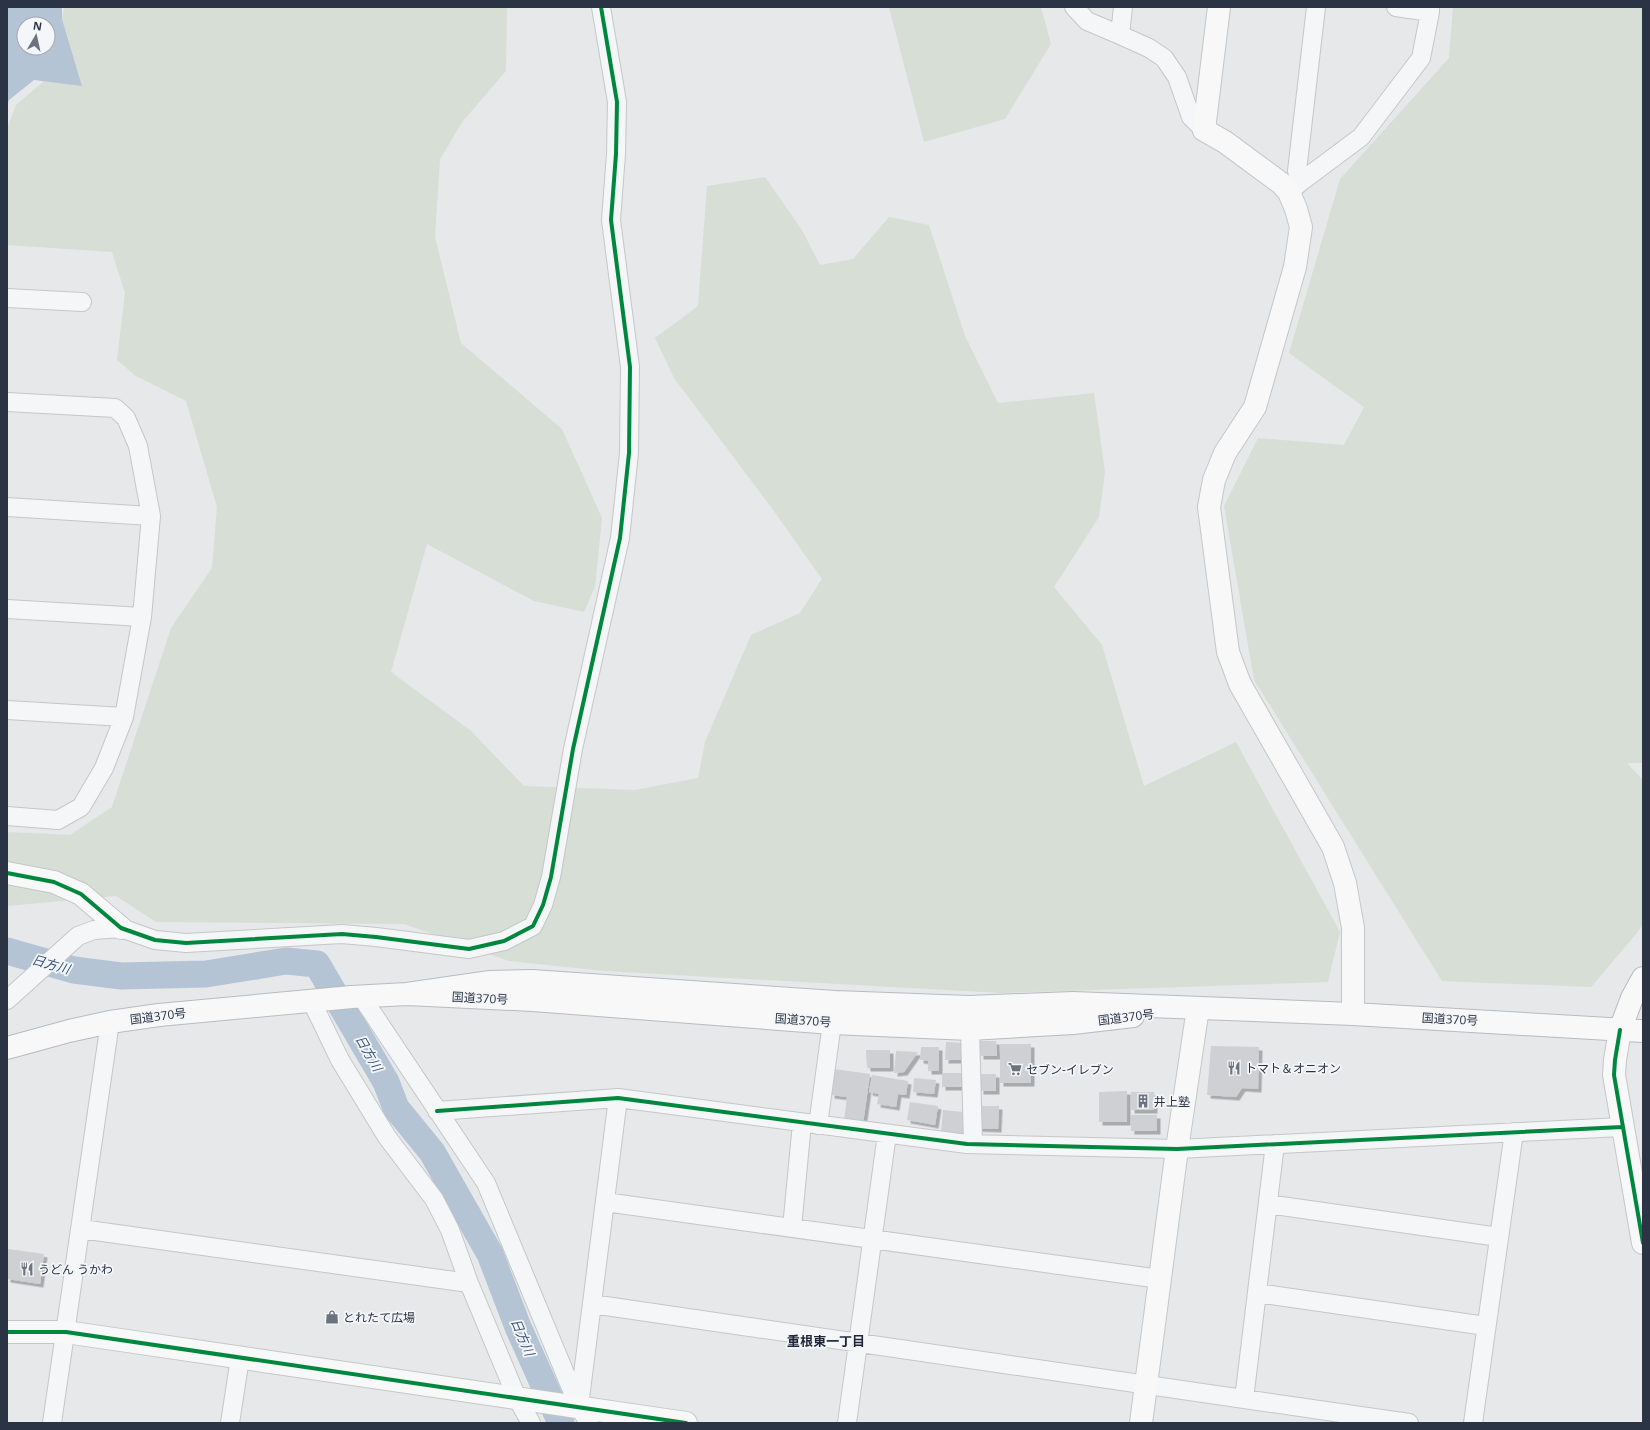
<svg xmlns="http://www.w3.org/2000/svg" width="1650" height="1430" font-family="'Open Sans','Noto Sans JP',sans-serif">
	<defs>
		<filter id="shadow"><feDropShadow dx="3.5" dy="3.5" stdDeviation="0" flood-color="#0004"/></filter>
	</defs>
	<rect width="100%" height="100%" fill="#e6e8ea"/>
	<path fill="#d6ded6" d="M64,7H507L506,71L463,121L440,159L435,237L461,343L562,429L602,518L595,586L584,612L534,601L427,544L391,672L471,731L524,786L635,790L698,778L705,742L751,635L800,613L822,579L771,507L674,378L655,338L698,306L707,186L765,177L802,230L820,265L853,259L889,217L929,225L965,336L998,403L1094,393L1105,472L1099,517L1054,587L1102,645L1144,786L1236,742L1340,932L1328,982L1000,993L604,971L509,961L404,924L156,922L116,896L7,906V832L70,835L112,807L171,628L212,568L217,507L186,401L136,376L117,360L125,293L112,252L7,245V129L16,105L44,81L82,85L62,19Z
		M889,7H1041L1051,44L1005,119L924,142Z
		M1453,7H1643V763H1627L1643,780V924L1637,933L1591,987L1442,981L1254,680L1224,506L1258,438L1344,445L1364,407L1289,353L1340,179L1449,58Z"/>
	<path fill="#b4c4d5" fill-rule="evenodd" d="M7,7H62V19L82,86L34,80L9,100L7,105ZM24,24H48V48H24Z"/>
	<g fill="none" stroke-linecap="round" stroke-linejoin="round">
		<path stroke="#b4c4d5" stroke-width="27" d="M7,951L74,970L121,976L206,974L286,961L317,964L386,1082L396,1108L432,1152L490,1254L518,1327L561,1423"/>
	</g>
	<path fill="#ced0d3" filter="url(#shadow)" d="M980,1041H996L997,1056H980Z
		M946,1042L963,1043L962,1060H945Z
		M1000,1044H1031V1083H1000Z
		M1211,1046L1259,1047L1258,1089L1242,1088L1236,1097L1207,1095Z
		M921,1047H939V1071H928V1061L920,1060Z
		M866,1050H890V1068H867Z
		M896,1051L918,1052L904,1072L894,1073Z
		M834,1069L870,1074L863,1124L844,1122L847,1097L831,1095Z
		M942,1073H966L965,1087H942Z
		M980,1074H996V1091H980Z
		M872,1075L908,1081L906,1095L898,1094L896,1107L877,1104L879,1094L869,1092Z
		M914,1078L936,1080L934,1094L913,1092Z
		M1127,1091V1122H1099V1092Z
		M1131,1092H1154V1110H1131Z
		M910,1102L938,1106L935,1125L907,1120Z
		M976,1106H999L998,1129L975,1128Z
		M943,1110L964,1112L963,1133L941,1132Z
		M1131,1115H1157V1131H1131Z
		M8,1249L44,1254L40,1284L7,1279Z"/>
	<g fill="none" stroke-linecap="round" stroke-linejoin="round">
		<g stroke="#c4c6c8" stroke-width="20">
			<path id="street" d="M1074,7L1087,21L1120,35
				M1123,7L1120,35L1149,48L1164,58L1177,77L1191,117L1204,130
				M1396,7L1430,12V7
				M1302,181L1297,171L1316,7
				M1289,192L1302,181L1361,137L1421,58L1430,12
				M7,298L82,302
				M7,402L115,408L126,418L138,446L151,516L142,617L124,717L104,768L81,807L58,820L7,816
				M7,507L151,516
				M7,609L142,617
				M7,710L124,717
				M361,996L486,1183L579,1407L589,1423
				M7,1000L78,936L94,930L121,928L155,940L186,943L342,934L376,937L469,949L504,941L533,926L543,905L551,877L573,749L620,538L629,453L630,367L611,220L616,154L617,102L601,7
				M311,1000L340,1060L387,1137L434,1199L450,1230L469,1283L517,1398L531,1423
				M970,1029L973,1144
				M437,1111L618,1098L967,1144L1177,1149L1622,1127
				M818,1125L832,1023
				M605,1202L1160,1279
				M1268,1204L1499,1237
				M792,1228L802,1123
				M81,1229L469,1283
				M1257,1293L1486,1326
				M592,1304L1409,1423
				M1244,1399L1275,1144
				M579,1406L618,1098
				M52,1423L110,1022
				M230,1423L240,1358
				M847,1423L887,1134
				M1473,1423L1514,1132"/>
		</g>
		<g stroke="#c4c6c8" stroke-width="24">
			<path id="secondary" d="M1219,7L1204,130L1225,142L1282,184L1289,192L1296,209L1301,227L1295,267L1255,407L1225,453L1214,480L1209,507L1228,652L1240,684L1333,847L1345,883L1353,928V1014
				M7,873L54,882L81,894L121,928
				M1620,1030L1615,1060L1614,1075L1643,1243
				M7,1332H66L686,1423
				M1141,1423L1177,1149L1198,1008"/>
		</g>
		<g stroke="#b8bbbf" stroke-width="24">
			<path id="highway" d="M407,994L490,982L532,981L835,1002L969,1007L1073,1003L1353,1014L1643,1031
				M1620,1030L1632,998L1643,978
				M7,1048L69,1031L110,1022L159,1015L352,997L407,994L533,1000L832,1023L970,1029L1073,1023L1133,1016"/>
		</g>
		<use href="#street" stroke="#f5f6f7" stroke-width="18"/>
		<use href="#secondary" stroke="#f8f8f8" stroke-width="22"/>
		<use href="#highway" stroke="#f8f8f8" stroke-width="22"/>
		<g stroke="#f4f6f9" stroke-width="6">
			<path id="cycleway" d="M7,873L54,882L81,894L121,928L155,940L186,943L342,934L376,937L469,949L504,941L533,926L543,905L551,877L573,749L620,538L629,453L630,367L611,220L616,154L617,102L601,7
				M1620,1030L1615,1060L1614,1075L1643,1243
				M437,1111L618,1098L967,1144L1177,1149L1622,1127
				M7,1332H66L686,1423"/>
		</g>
		<use href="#cycleway" stroke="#00873e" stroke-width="4"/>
	</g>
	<defs>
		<g id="restaurant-bare" transform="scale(1.08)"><path d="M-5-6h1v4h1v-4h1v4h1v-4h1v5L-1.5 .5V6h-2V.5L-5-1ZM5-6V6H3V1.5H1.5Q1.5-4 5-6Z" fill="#6c737f" stroke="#f4f6f9" stroke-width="2.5" paint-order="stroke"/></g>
		<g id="supermarket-bare" transform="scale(1.08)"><path d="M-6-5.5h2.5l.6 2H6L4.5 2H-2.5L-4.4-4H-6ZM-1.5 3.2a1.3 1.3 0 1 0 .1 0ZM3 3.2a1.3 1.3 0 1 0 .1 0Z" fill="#6c737f" stroke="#f4f6f9" stroke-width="2.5" paint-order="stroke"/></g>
		<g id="building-bare" transform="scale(1.08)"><path d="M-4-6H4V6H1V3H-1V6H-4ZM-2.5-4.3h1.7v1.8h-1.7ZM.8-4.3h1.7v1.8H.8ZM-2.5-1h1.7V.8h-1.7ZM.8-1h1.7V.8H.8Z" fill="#6c737f" stroke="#f4f6f9" stroke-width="2.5" paint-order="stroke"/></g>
		<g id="shop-bare" transform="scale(1.08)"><path d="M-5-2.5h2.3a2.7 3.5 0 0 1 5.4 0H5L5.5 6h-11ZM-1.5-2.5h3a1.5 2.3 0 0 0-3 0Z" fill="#6c737f" stroke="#f4f6f9" stroke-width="2.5" paint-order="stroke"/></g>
	</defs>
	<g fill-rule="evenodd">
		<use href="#restaurant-bare" x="1234" y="1068"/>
		<use href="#supermarket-bare" x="1015" y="1069"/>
		<use href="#building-bare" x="1143" y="1101"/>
		<use href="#restaurant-bare" x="27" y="1269"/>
		<use href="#shop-bare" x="332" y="1317"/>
	</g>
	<g text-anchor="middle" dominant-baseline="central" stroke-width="3.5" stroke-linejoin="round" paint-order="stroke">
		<g font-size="12" fill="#2b3445" stroke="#f4f6f9">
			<text transform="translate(480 998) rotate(3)">国道370号</text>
			<text transform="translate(158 1016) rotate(-7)">国道370号</text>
			<text transform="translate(1126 1017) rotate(-7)">国道370号</text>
			<text transform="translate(1450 1019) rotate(3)">国道370号</text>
			<text transform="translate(803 1020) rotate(4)">国道370号</text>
		</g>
		<g font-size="12" fill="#2b3445" stroke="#f4f6f9" text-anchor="start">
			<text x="1245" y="1068">トマト＆オニオン</text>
			<text x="1026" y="1069">セブン-イレブン</text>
			<text x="1154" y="1101">井上塾</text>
			<text x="38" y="1269">うどん うかわ</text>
			<text x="343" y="1317">とれたて広場</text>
		</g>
		<g font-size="13" font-style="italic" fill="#34527a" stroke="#f4f6f9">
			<text transform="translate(51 964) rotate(16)">日方川</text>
			<text transform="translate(369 1053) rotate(60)">日方川</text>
			<text transform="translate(523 1337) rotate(67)">日方川</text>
		</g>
		<g font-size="13" font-weight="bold" fill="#1d2536" stroke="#f4f6f9">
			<text x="826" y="1341">重根東一丁目</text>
		</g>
	</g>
	<rect width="1650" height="1430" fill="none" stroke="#2b3445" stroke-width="16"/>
	<g transform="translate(36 36) rotate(9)"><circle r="19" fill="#f4f6f9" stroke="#a4a8b1"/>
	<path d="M0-3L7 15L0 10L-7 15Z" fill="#6c737f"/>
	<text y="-6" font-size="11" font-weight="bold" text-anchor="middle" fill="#2b3445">N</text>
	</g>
</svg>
